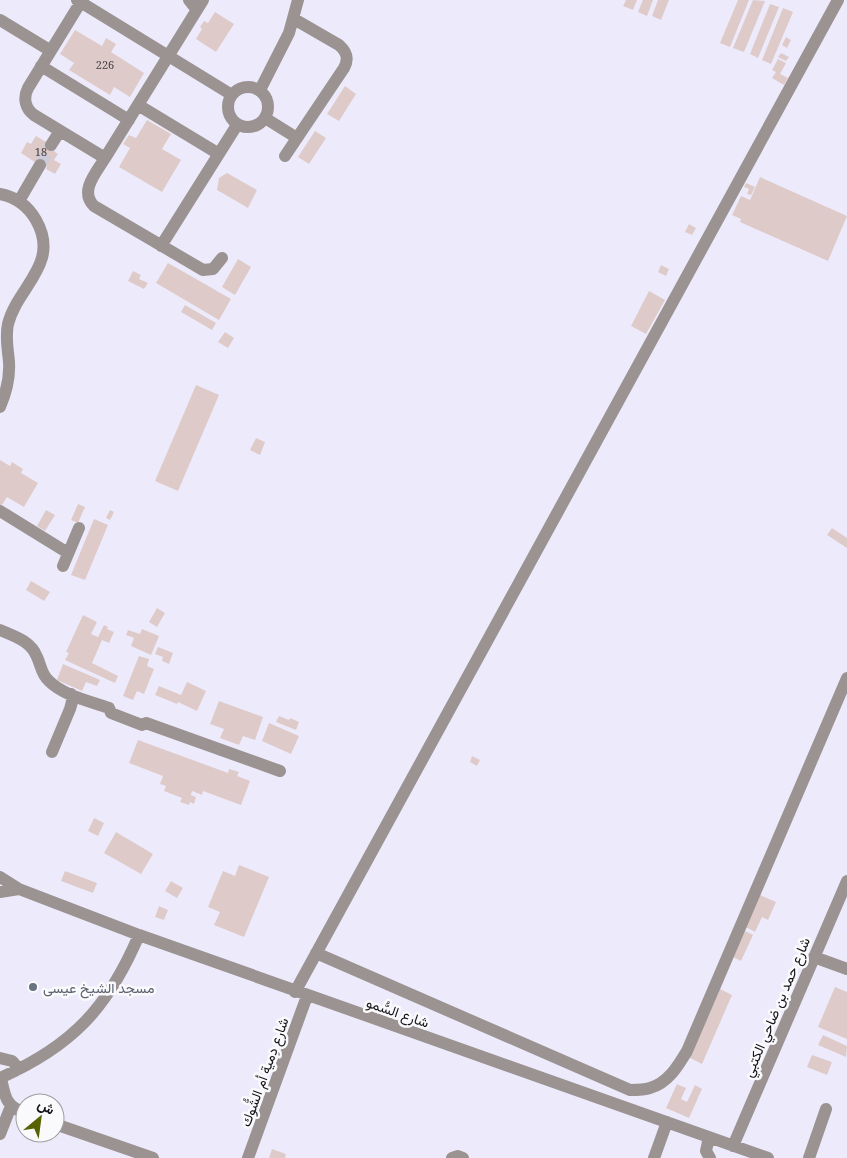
<svg xmlns="http://www.w3.org/2000/svg" width="847" height="1158" font-family="'Noto Serif',Vazirmatn,serif">
	<rect width="100%" height="100%" fill="#edebfb"/>
	<path fill="#decbc9" d="M626,0H637L633,10L623,6Z
		M643,0H653L647,16L638,12Z
		M658,0H669L661,20L652,16Z
		M738,0H749L730,47L720,43Z
		M753,0L765,1L744,52L733,48Z
		M770,4L779,7L758,58L750,54Z
		M783,8L793,12L771,64L762,60Z
		M215,12L234,24L216,52L196,39L202,29L200,27L204,21L208,23Z
		M75,30L102,46L106,38L116,44L111,52L144,73L130,97L114,87L110,95L69,70L74,63L60,54Z
		M786,37L791,40L787,48L782,45Z
		M781,53L789,57L786,61L778,57Z
		M778,59L786,63L780,74L788,78L784,85L772,78L776,72L772,70Z
		M345,86L356,94L339,121L327,114Z
		M147,120L171,134L162,149L181,160L162,192L119,167L130,148L123,144L129,135L136,138Z
		M315,131L326,138L309,164L298,157Z
		M36,136L53,146L51,149L58,154L54,160L61,164L55,174L46,169L47,167L42,164L41,166L21,153L27,142L31,144Z
		M227,173L257,190L248,208L217,190L219,178Z
		M760,177L847,216L828,261L740,222L741,219L732,215L741,196L750,200Z
		M746,183L755,187L751,195L747,194L749,189L744,187Z
		M689,224L696,228L692,235L685,232Z
		M238,259L251,267L235,295L222,287Z
		M168,263L231,299L219,320L156,283Z
		M661,265L669,269L666,276L658,272Z
		M133,271L141,275L139,279L148,283L144,289L128,281Z
		M649,291L665,300L646,334L631,326Z
		M185,305L216,323L212,330L181,312Z
		M225,332L234,338L228,348L218,342Z
		M196,385L219,395L178,491L155,481Z
		M256,438L265,442L260,455L250,450Z
		M0,460L10,466L12,462L23,469L21,473L38,483L24,507L7,497L0,508Z
		M78,504L85,507L78,523L71,520Z
		M46,510L55,515L45,531L37,526Z
		M110,510L114,512L110,520L106,518Z
		M94,519L108,525L85,580L71,575Z
		M832,528L847,538V548L827,535Z
		M31,581L50,592L44,601L26,590Z
		M157,608L165,613L157,627L149,622Z
		M83,615L97,622L91,634L98,637L104,625L108,627L107,629L114,632L109,643L102,640L92,663L118,676L115,683L65,660L69,653L66,652Z
		M142,629L159,636L151,655L131,646L134,638L126,635L128,630L140,634Z
		M158,647L173,653L169,664L162,661L163,657L155,654Z
		M139,656L149,659L147,666L154,669L144,694L137,691L133,700L123,696Z
		M63,664L100,680L97,686L86,682L82,691L57,680Z
		M187,682L206,691L197,711L178,702L177,704L155,695L159,686L181,695Z
		M219,701L263,717L255,740L243,736L239,745L220,738L224,729L210,724Z
		M279,716L289,720L290,718L299,722L296,730L276,722Z
		M269,723L299,736L291,754L262,741Z
		M138,740L228,773L229,769L239,772L237,776L250,781L241,805L203,791L202,795L192,791L191,795L196,797L194,804L190,802L189,805L180,802L182,798L164,791L166,786L160,784L163,776L129,763Z
		M472,756L480,760L477,766L470,762Z
		M94,818L104,823L98,836L88,831Z
		M116,832L153,854L141,874L104,853Z
		M239,865L269,877L244,937L214,925L220,912L208,907L223,871L235,876Z
		M65,871L97,883L93,893L61,881Z
		M171,881L183,888L177,898L165,891Z
		M760,895L776,902L768,920L762,917L755,932L746,927Z
		M159,906L168,910L164,920L155,917Z
		M745,931L753,935L741,961L733,957Z
		M835,987L847,992V1039L818,1027Z
		M720,989L732,995L702,1064L690,1058Z
		M823,1035L847,1046L846,1057L818,1045Z
		M812,1055L832,1062L827,1075L807,1067Z
		M677,1084L686,1088L681,1099L687,1102L695,1085L702,1089L689,1118L666,1108Z
		M272,1149L286,1154L285,1158H269Z"/>
	<g fill="none" stroke-linecap="round" stroke-linejoin="round">
		<path stroke="#cccbd9" stroke-width="12" stroke-dasharray="12 6" stroke-linecap="butt" d="M40,165L51,145"/>
		<path stroke="#9b9392" stroke-width="12" d="M77,0L232,95
			M82,0L28,88C23,98 25,108 34,115L105,158L203,0
			M189,0L197,10
			M0,20L51,51
			M41,66L129,120
			M228 107a20 20 0 1 1 40 0a20 20 0 1 1-40 0Z
			M260,90L289,33L298,0
			M138,105L219,154
			M265,118L297,138
			M51,145L60,131
			M285,156L344,68C349,59 347,52 339,45L294,19
			M105,158C96,173 79,191 94,206L203,270L213,269L222,258
			M0,194C15,197 28,206 36,220C61,264 17,287 8,324C5,338 8,349 9,362C10,377 6,393 0,407
			M19,201L40,165
			M161,246L237,125
			M0,511L68,553
			M63,566L79,528
			M0,630C14,636 31,641 37,657C41,665 41,674 49,681C64,696 90,701 109,708L111,713L142,725L146,723L280,771
			M52,752L70,709L72,702L71,694
			M0,877L19,889L139,935L768,1158
			M0,892L19,889
			M316,953L630,1090C636,1090 644,1090 650,1088C668,1083 678,1066 687,1051L847,678
			M814,957L847,969
			M295,992L838,0
			M0,1058L12,1061L19,1069
			M0,1078C72,1046 108,1008 139,935
			M1,1078C5,1096 5,1106 25,1113
			M55,1124L153,1158
			M0,1134L11,1106
			M709,1137L706,1151L710,1158
			M733,1146L847,881
			M248,1158L307,996
			M452,1158L458,1156L463,1158
			M654,1158L667,1122
			M809,1158L826,1109"/>
	</g>
	<circle fill="#6b7280" stroke="#fafafd" stroke-width="2" cx="33" cy="987" r="5"/>
	<g text-anchor="middle" dominant-baseline="central" stroke-width="5" stroke-linejoin="round" paint-order="stroke">
		<g font-size="11" fill="#464144">
			<text x="105" y="64">226</text>
			<text x="41" y="151">18</text>
		</g>
		<g font-size="14" fill="#5b616d" stroke="#fafafd" text-anchor="start">
			<text x="43" y="987">مسجد الشيخ عيسى</text>
		</g>
		<g font-size="14" fill="#141318" stroke="#fafafd">
			<text transform="translate(776 1007) rotate(-67)">شارع حمد بن ضاحي الكتبي</text>
			<text transform="translate(398 1012) rotate(19)">شارع السُّمو</text>
			<text transform="translate(264 1072) rotate(-70)">شارع دِمية أم الشُّوك</text>
		</g>
	</g>
	<g transform="translate(40 1118) rotate(29)"><circle r="24" fill="#fafafd" stroke="#9e9ea1"/>
	<path d="M0-4L9 19L0 12L-9 19Z" fill="#586200"/>
	<text y="-8" font-size="14" font-weight="bold" text-anchor="middle" fill="#141318">ش</text>
	</g>
</svg>
